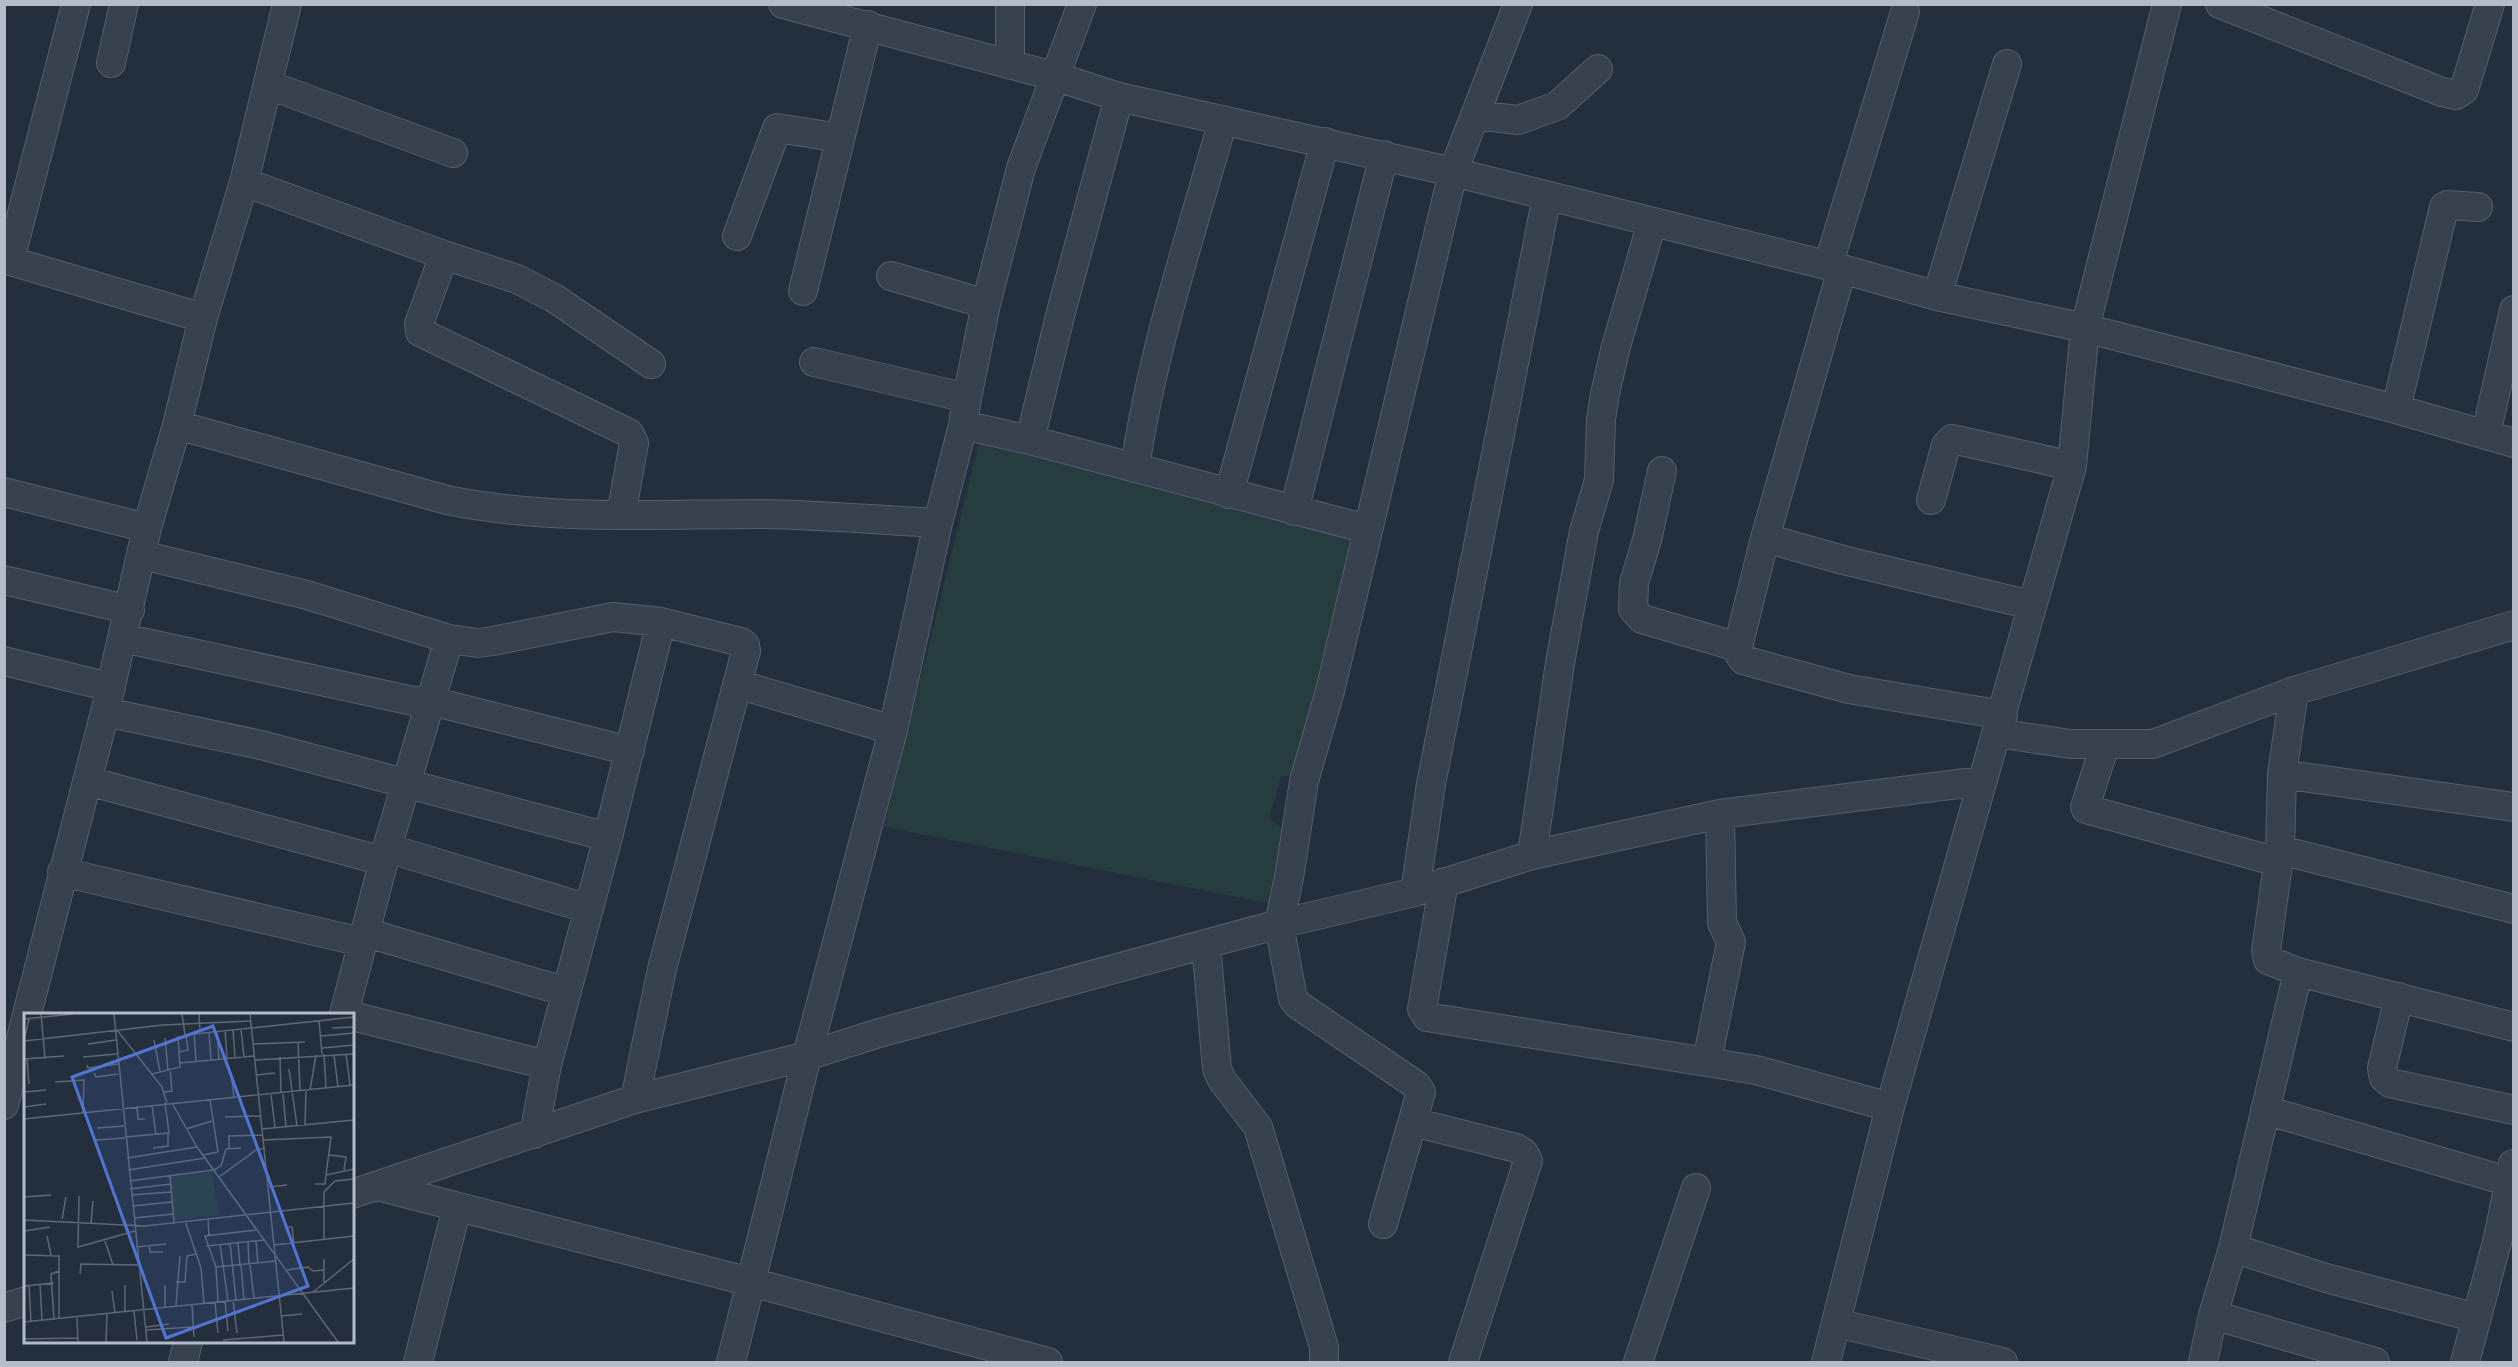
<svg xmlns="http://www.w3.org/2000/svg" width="2518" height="1367" font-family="Montserrat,sans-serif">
	<rect width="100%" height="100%" fill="#242f3e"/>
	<path fill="#263c3f" d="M981,434L1361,534L1302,773L1281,777L1269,818L1290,835L1271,904L884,827Z"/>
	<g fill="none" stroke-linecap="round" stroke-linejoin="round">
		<g stroke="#565f6c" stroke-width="30">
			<path id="minor" d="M783,4L1054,76L1119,97L1453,172L1842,269L1937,296L2085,328L2396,409L2514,443
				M1010,4V65
				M2220,4L2442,92L2456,95L2464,90L2490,4
				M111,63L124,4
				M269,85L453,153
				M1475,115L1518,120L1557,106L1598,69
				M244,182L444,255L517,279L554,298L651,364
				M737,236L777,128L840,138
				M444,255L419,324L420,332L629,433L634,443L621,515
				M4,259L203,318
				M10,260L76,4
				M1828,266L1905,12
				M1842,269L1765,538L1738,647L1739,654L1743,660L1849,689L2003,715
				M891,276L986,304
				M803,291L868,25
				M1937,296L2007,64
				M814,362L967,398
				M2396,409L2444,207L2447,205L2478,207
				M177,425L447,500C549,521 657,514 761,514C820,515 879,520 938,523
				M963,425L1030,440L1367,529
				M2486,434L2514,310
				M1030,440L1061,312L1119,97
				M1135,468C1152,350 1191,235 1223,120
				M1662,471L1647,540L1634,583L1633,609L1642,619L1738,647
				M4,492L147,528
				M1229,494L1325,142
				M1931,500L1946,445L1952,439L2072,466
				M1294,511L1384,155
				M1765,538L1843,560L2031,605
				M142,555L307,595L449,639L478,643L493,641L613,617L661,622L741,642L745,645L746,651L662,969L635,1099
				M4,580L130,610
				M123,638L413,701H431L630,751
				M4,661L110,687
				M737,684L893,730
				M2294,691L2282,774L2280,850L2266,951L2268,960L2298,972L2514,1027
				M105,712L261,745L608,837
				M1997,733L2070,744H2153L2294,691L2514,625
				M2105,745L2085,807L2086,809L2278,862
				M2282,774L2514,807
				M88,781L383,861
				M387,848L589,909
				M2280,850L2514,909
				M1532,855L1560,663L1584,531L1599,480L1601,419L1605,394L1615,350L1652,222
				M62,872L362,942
				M1444,882L1422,1009L1427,1017L1756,1070L1890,1107
				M1415,892L1431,784L1547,196
				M364,932L567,992
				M1206,944L1217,1069L1222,1080L1258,1127L1324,1347V1362
				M2399,997L2382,1068L2384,1078L2390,1083L2514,1110
				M27,1014L105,712L147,528L177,425L203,318L244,182L287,4
				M344,1014L387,848L449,639
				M352,1016L547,1065
				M1707,1061L1731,942L1722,923L1720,814
				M4,1105L26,1019
				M2265,1110L2510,1182
				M1413,1122L1516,1148L1524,1153L1528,1161L1463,1362
				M534,1134L547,1065L608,837L661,622
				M377,1186L751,1282L1048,1362
				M352,1194L635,1099L807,1056L879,1033L1279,924L1415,892L1532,855L1720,814L1982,781
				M1383,1224L1421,1092L1416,1085L1297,1004L1293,999L1279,924L1289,878L1304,781L1330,691L1453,172L1518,4
				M2233,1248L2326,1278L2477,1318
				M4,1308L26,1301
				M2213,1315L2375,1362
				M1836,1323L2003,1362
				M183,1362L188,1342
				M418,1362L457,1207
				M731,1362L807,1056L893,730L938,523L963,425L967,398L986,304L1021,168L1082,4
				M1638,1362L1696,1188
				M1826,1362L1890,1107L2072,466L2085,328L2167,4
				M2203,1362L2213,1315L2233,1248L2298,972
				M2465,1362L2498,1238L2513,1164"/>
		</g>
		<use href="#minor" stroke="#38414e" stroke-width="28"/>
	</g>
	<g transform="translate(24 1013)">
		<rect width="330" height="330" fill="#242f3e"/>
		<path d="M188,159L195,202L150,207L146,164Z" fill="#263c3f"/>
		<path fill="none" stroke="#5e6776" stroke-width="1.5" d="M17,1L21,46M90,1L123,329M158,1L161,22L330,4M175,1L176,19M226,1L260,329M0,6L49,1M295,8L298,41M308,15L330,14M217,16L220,44M93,17L138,74L143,90M201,17L203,45M209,17L211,45M193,18L195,46M185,19L187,47M170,20L172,48M297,23L330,20M141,25L144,57M130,27L136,59M0,28L139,12L226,8M0,28L5,6M274,29L276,78M64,31L92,27M229,31L281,29M298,35L330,32M155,39L164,37L162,22M300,41L302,75M322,41L326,72M310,42L314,74M59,44L93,41M256,44L257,81M0,46L40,43M3,46L5,71M231,47L330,41M156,50L230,43M63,52L64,55L94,51M265,56L273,113M207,59L210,85M70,60L72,64L94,61M128,61L156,54L154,23M232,62L251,60M31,69L60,67L59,100M286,77L292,42M0,79L22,77M140,79L148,78L146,56M259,81L262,114M247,82L251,114M148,90L173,134L314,329M128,92L132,122M113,93L114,106H121M0,94L22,91M201,104L236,103M0,106L330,72M281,112L282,78M73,115L100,113M162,116L188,108M238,116L330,107M101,124L145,120L141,90M72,127L101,125M239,127L307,124L302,162M129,135L144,133V120M205,136V123L239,122M179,142L194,139L186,87M305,142L322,144L320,157M103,145L173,134M104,157L181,145M146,163L150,209M195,164L232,137L241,135M105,168L190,157L197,153L202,136L217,135M291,171H301L302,162L330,156M245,174L263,172M106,176L147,171M107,182L147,179M55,183L54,234L111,218M0,184L27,182M109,193L148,189M110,205L149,201M184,205L185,223M38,206L42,184M0,207L121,213L330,190M161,208L177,255L180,290M67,210L69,188M262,214H268L270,230M0,218L26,214M23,223L27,242M300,226V179L311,168L330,166M81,228L89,252M232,228L234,251M214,229L216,253M224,229L225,252M206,230L212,287M196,231L204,288M125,232L126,239H139M250,232L330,223M182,233L240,227M112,234L142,231M0,242L35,243V305M300,246V269M217,252L220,286M226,252L230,285M192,254L251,248M263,257L284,254L289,258L300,257M56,261L57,251L114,252M152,269H161L163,243L172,241M16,271L18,307M5,272L7,308M101,272V299M0,273L30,270M88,278L91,300M289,279L330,246M209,287L213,320M201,288L204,318M191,289L194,320M194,289L192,254L181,223L232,217M152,292L156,243M168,292L170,324M141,294V272M110,298L113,327M53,303L54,329M257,303L278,301M30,306L27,261L35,258M0,309L330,275M122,314L145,311M122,317L169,314M0,326L54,325M199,327L259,322M82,329L83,301"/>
		<path fill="#5274d3" fill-opacity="0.15" stroke="#5274d3" stroke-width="3" d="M189,13L284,273L142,325L48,64Z"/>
		<rect width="330" height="330" fill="none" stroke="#b4bcc9" stroke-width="3"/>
	</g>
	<rect width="2518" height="1367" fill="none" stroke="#b4bcc9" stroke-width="12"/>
</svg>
